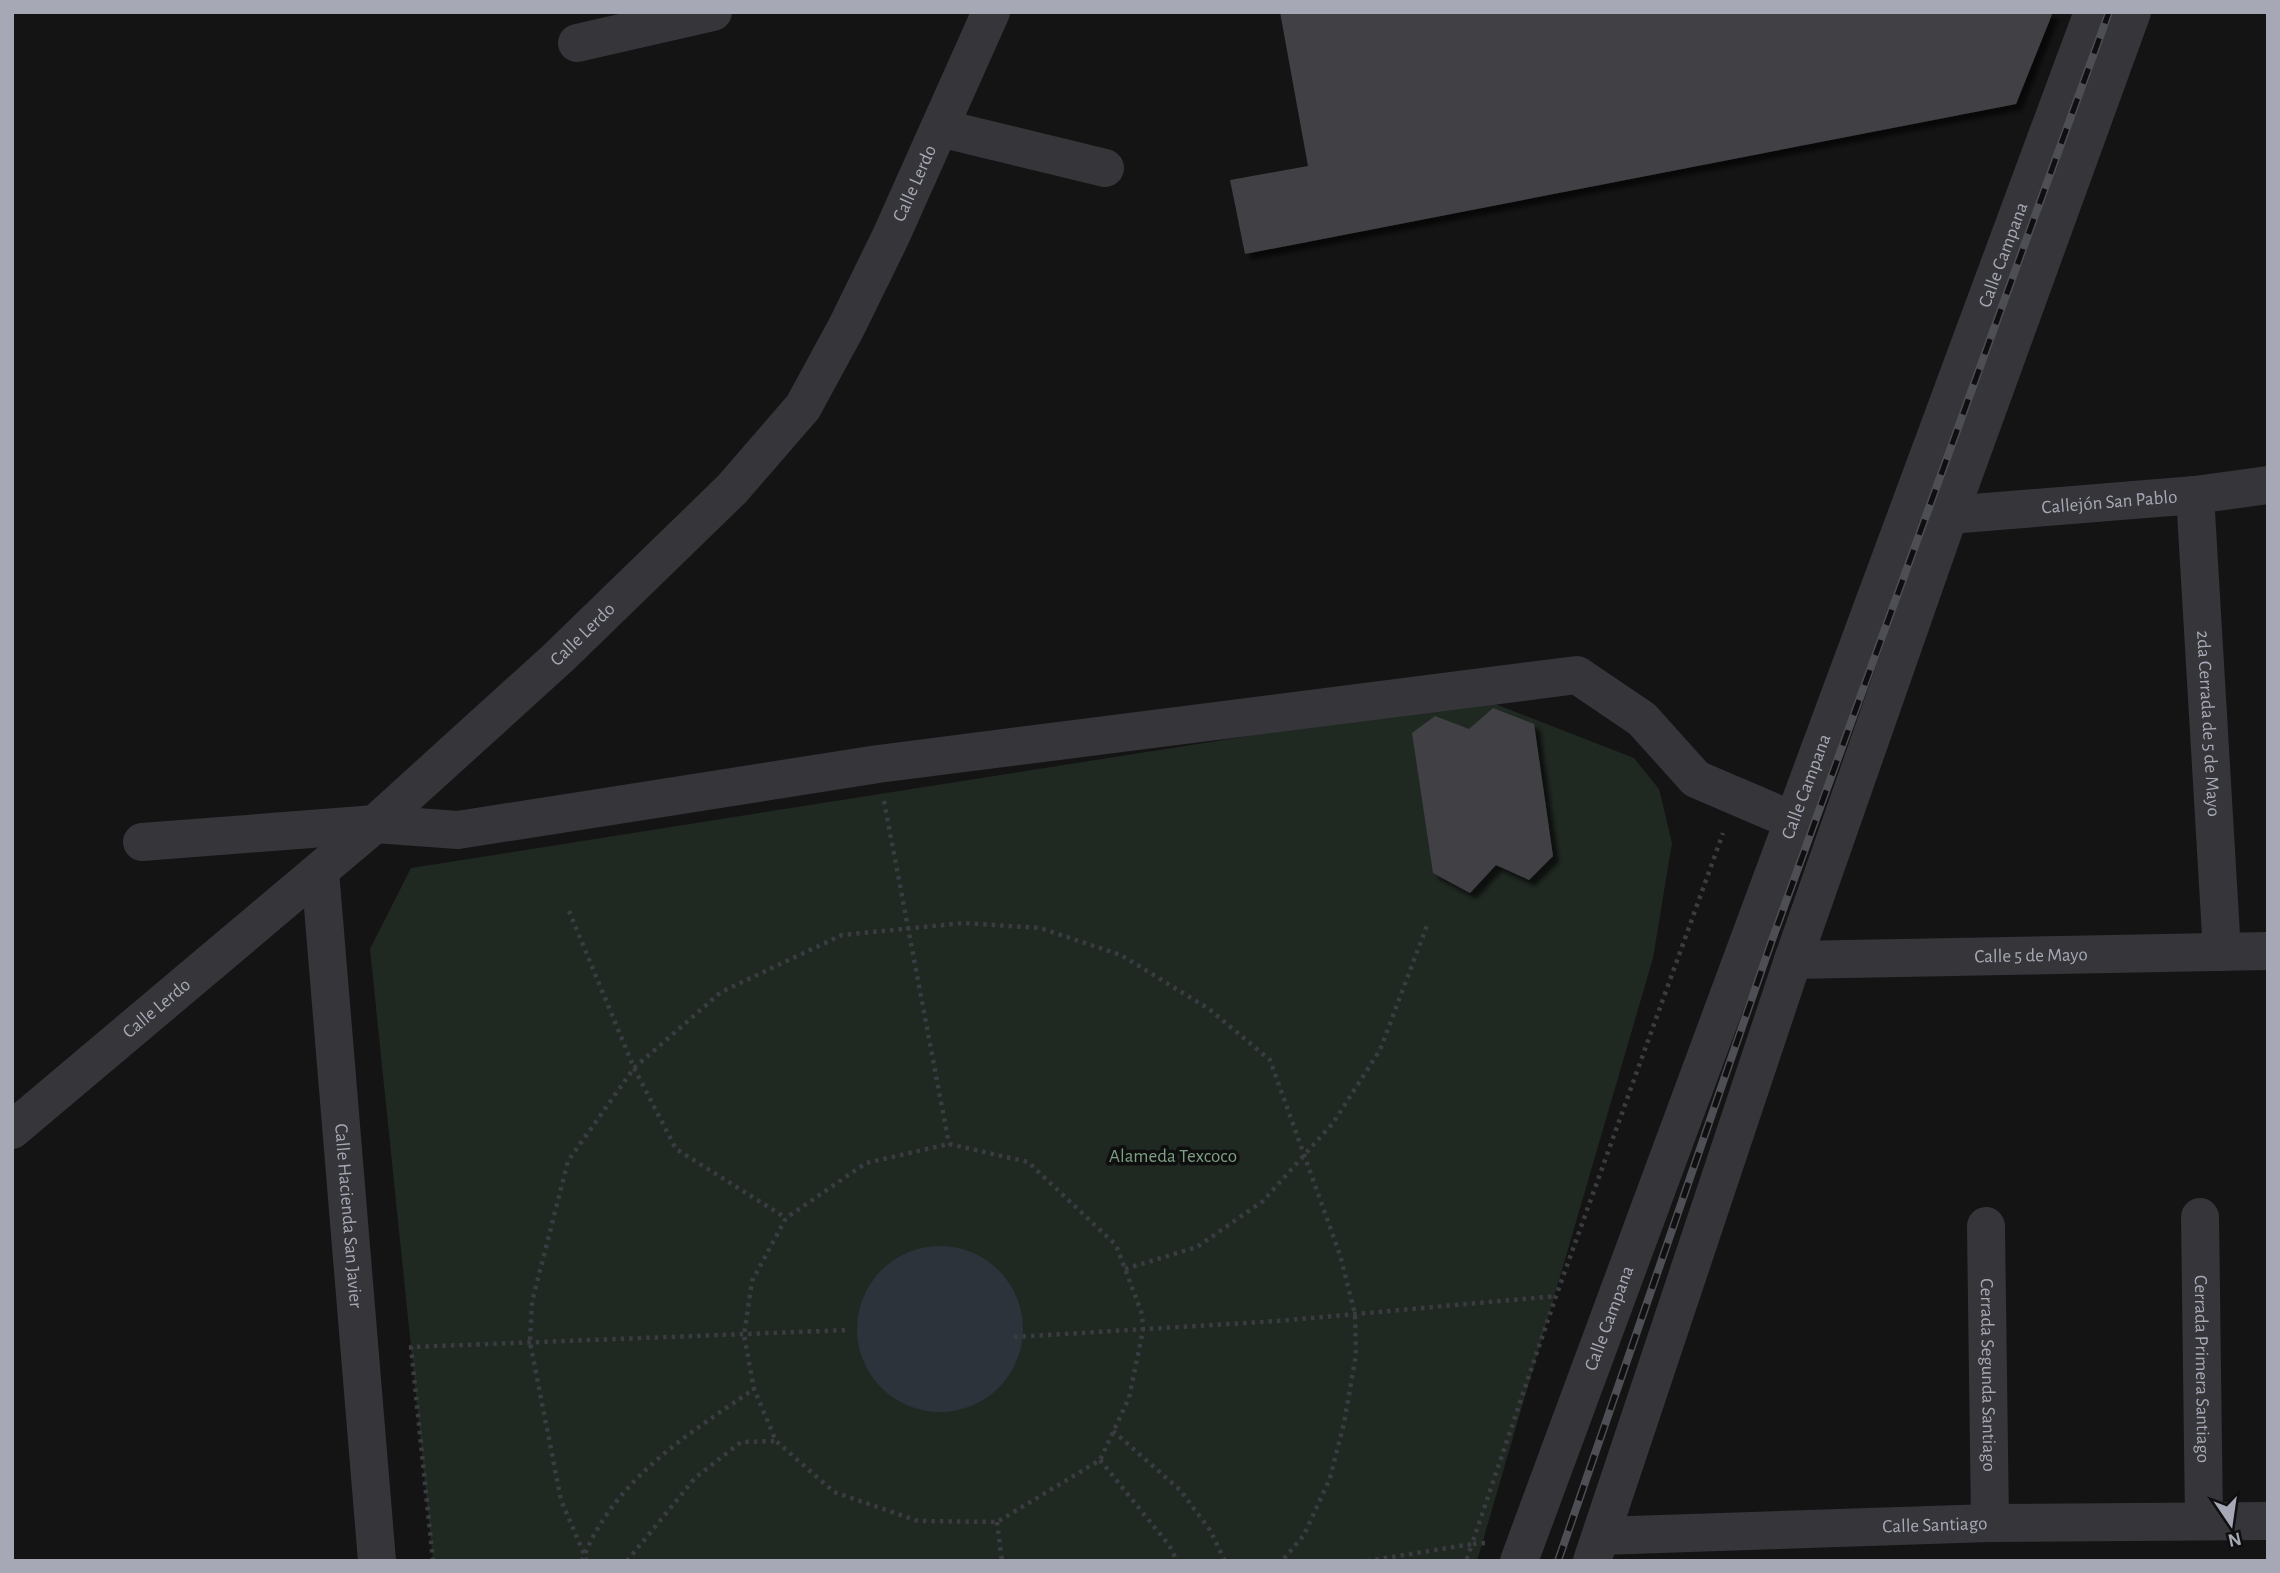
<svg xmlns="http://www.w3.org/2000/svg" width="2280" height="1573" font-family="'Alegreya Sans',sans-serif">
	<defs>
		<filter id="shadow"><feDropShadow dx="6" dy="6" stdDeviation="2" flood-color="#0009"/></filter>
	</defs>
	<rect width="100%" height="100%" fill="#141415"/>
	<path fill="#202822" d="M1482,699L1634,758L1659,789L1672,843L1653,958L1477,1561H433L370,949L411,868Z"/>
	<path fill="#2c333b" d="M857 1329a83 83 0 1 1 166 0a83 83 0 1 1-166 0Z"/>
	<path fill="#404145" filter="url(#shadow)" d="M1280,12H2053L2016,104L1245,254L1230,180L1308,166Z
		M1493,708L1534,724L1553,856L1529,880L1496,865L1470,893L1433,873L1412,733L1435,716L1469,729Z"/>
	<g fill="none" stroke-linecap="round" stroke-linejoin="round">
		<path stroke="#3b3c41" stroke-width="4.5" stroke-dasharray="3.5 5" stroke-linecap="butt" d="M884,801L949,1144
			M569,911L634,1068L676,1149L786,1218
			M949,1144L1028,1162L1116,1245L1142,1314L1143,1330L1129,1398L1100,1460L997,1522L918,1521L834,1492L776,1441L754,1389L744,1335L752,1281L786,1218L866,1163Z
			M1125,1269L1197,1247L1263,1201L1333,1123L1380,1050L1428,923
			M1014,1337L1278,1321L1556,1296
			M1113,1431L1180,1490L1210,1530L1225,1561
			M1100,1460L1169,1545L1177,1561
			M997,1522L1002,1561
			M1485,1543L1472,1544L1556,1296L1723,833
			M433,1561L411,1347L849,1330
			M582,1561C613,1480 687,1435 754,1389
			M587,1561L561,1500L530,1342L532,1302L568,1161L634,1068L721,992L842,935L964,923L1040,928L1121,955L1209,1009L1270,1060L1340,1255L1355,1314L1356,1355L1344,1423L1330,1478L1304,1535L1282,1561
			M627,1561L695,1478L741,1442L776,1441
			M1367,1561L1472,1544L1466,1561"/>
		<g stroke="#35353a" stroke-width="38">
			<path d="M577,43L713,12"/>
			<path d="M940,128L1105,168"/>
			<path id="s1" d="M2195,495L2222,952"/>
			<path id="s2" d="M1949,515L2195,495L2268,485"/>
			<path d="M142,842L375,824L458,830L878,764L1577,675L1642,719L1696,779L1794,821"/>
			<path id="s3" d="M320,871L377,1561"/>
			<path id="s4" d="M1793,960L2268,951"/>
			<path id="s5" d="M12,1130L375,824L559,657L732,489L803,407L847,326L891,236L991,12"/>
			<path id="s6" d="M2200,1217L2204,1520"/>
			<path id="s7" d="M1986,1226L1990,1523"/>
			<path id="s8" d="M1601,1536L1990,1523L2268,1521"/>
			<path id="s9" d="M1519,1561L2093,12"/>
			<path d="M1592,1561L1793,960L1949,515L2132,12"/>
		</g>
		<g stroke="#4e4f55" stroke-width="8">
			<path id="rail" d="M1558,1561L1772,940L2109,12"/>
		</g>
		<use href="#rail" stroke="#0f0f10" stroke-width="5" stroke-dasharray="16" stroke-linecap="butt"/>
	</g>
	<g text-anchor="middle" dominant-baseline="central" stroke-width="7" stroke-linejoin="round" paint-order="stroke">
		<g font-size="19" fill="#a6a9b5" stroke="#0f0f10">
			<text stroke="none"><textPath href="#s5" startOffset="1323">Calle Lerdo</textPath></text>
			<text stroke="none"><textPath href="#s9" startOffset="1393">Calle Campana</textPath></text>
			<text stroke="none"><textPath href="#s2" startOffset="161">Callejón San Pablo</textPath></text>
			<text stroke="none"><textPath href="#s5" startOffset="756">Calle Lerdo</textPath></text>
			<text stroke="none"><textPath href="#s1" startOffset="229">2da Cerrada de 5 de Mayo</textPath></text>
			<text stroke="none"><textPath href="#s9" startOffset="826">Calle Campana</textPath></text>
			<text stroke="none"><textPath href="#s4" startOffset="238">Calle 5 de Mayo</textPath></text>
			<text stroke="none"><textPath href="#s5" startOffset="189">Calle Lerdo</textPath></text>
			<text stroke="none"><textPath href="#s3" startOffset="346">Calle Hacienda San Javier</textPath></text>
			<text stroke="none"><textPath href="#s9" startOffset="259">Calle Campana</textPath></text>
			<text stroke="none"><textPath href="#s6" startOffset="152">Cerrada Primera Santiago</textPath></text>
			<text stroke="none"><textPath href="#s7" startOffset="149">Cerrada Segunda Santiago</textPath></text>
			<text stroke="none"><textPath href="#s8" startOffset="334">Calle Santiago</textPath></text>
		</g>
		<g font-size="19" fill="#7da083" stroke="#0f0f10">
			<text x="1173" y="1156">Alameda Texcoco</text>
		</g>
	</g>
	<rect width="2280" height="1573" fill="none" stroke="#a6a9b5" stroke-width="28"/>
	<g transform="translate(2231 1524) rotate(167)" stroke="#0f0f10" stroke-width="5" paint-order="stroke">
	<path d="M0-5L12 26L0 18L-12 26Z" fill="#a6a9b5"/>
	<text y="-10" font-size="19" font-weight="bold" text-anchor="middle" fill="#a6a9b5">N</text>
	</g>
</svg>
